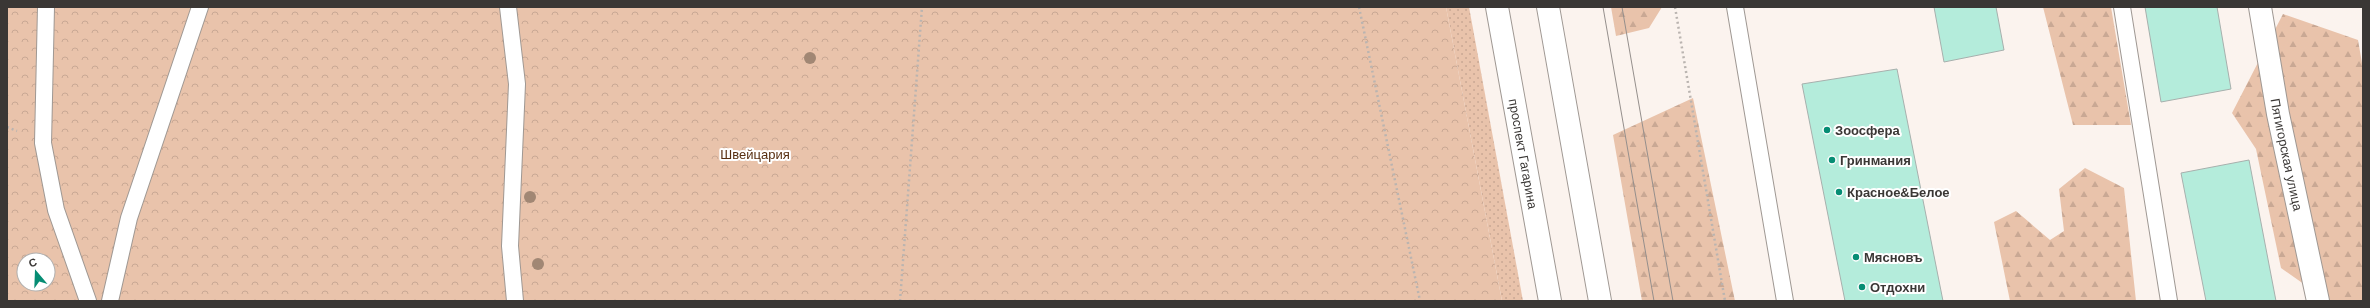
<svg xmlns="http://www.w3.org/2000/svg" width="2370" height="308" font-family="Arial,sans-serif">
	<defs>
		<pattern id="grass-dots" width="8" height="8" patternUnits="userSpaceOnUse"><rect width="8" height="8" fill="#e9c3ab"/><path d="M2 2h.1M6 6h.1" fill="none" stroke="#c9a894" stroke-width="1.8" stroke-linecap="round"/></pattern>
		<pattern id="forest-firs" width="22" height="20" patternUnits="userSpaceOnUse"><rect width="22" height="20" fill="#e9c3ab"/><path d="M5 1l3.5 6h-7zM16 11l3.5 6h-7z" fill="#c9a894"/></pattern>
		<pattern id="park-crowns" width="20" height="18" patternUnits="userSpaceOnUse"><rect width="20" height="18" fill="#e9c3ab"/><path d="M2 6a3 3 0 1 1 6 0M12 15a3 3 0 1 1 6 0" fill="none" stroke="#c9a894"/></pattern>
	</defs>
	<rect width="100%" height="100%" fill="#fbf3ee"/>
	<path fill="url(#grass-dots)" d="M1446,7H1469L1523,301H1502Z"/>
	<path fill="url(#forest-firs)" d="M1611,7H1662L1649,28L1616,36Z
		M2043,7H2111L2131,125H2073Z
		M2283,14L2358,40L2363,69V301H2328L2281,268L2256,149L2232,113Z
		M1693,98L1735,301H1642L1613,135Z
		M2085,168L2124,188L2136,301H2010L1994,222L2016,211L2050,240L2064,231L2059,189Z"/>
	<path fill="url(#park-crowns)" fill-rule="evenodd" d="M7,7H1446L1502,301H7ZM24,260H48V284H24Z"/>
	<path fill="#b4ecdb" stroke="#a7b0ad" d="M1934,7H1996L2004,50L1944,62Z
		M2145,7H2217L2231,89L2161,102Z
		M1897,69L1943,301H1845L1802,84Z
		M2249,160L2276,301H2206L2181,173Z"/>
	<g fill="none" stroke-linecap="round" stroke-linejoin="round">
		<g stroke="#9f9893" stroke-width="18">
			<path id="service" d="M46,7L43,143L56,210L88,301
				M508,7L517,84L510,246L515,301
				M1735,7L1785,301
				M2122,7L2169,301
				M110,301L129,218L200,7"/>
		</g>
		<g stroke="#9f9893" stroke-width="24">
			<g id="minor">
				<path id="s1" d="M2260,7L2278,114L2318,301"/>
			</g>
		</g>
		<g stroke="#9f9893" stroke-width="24">
			<g id="primary">
				<path id="s2" d="M1497,7L1550,301"/>
				<path d="M1548,7L1600,301"/>
			</g>
		</g>
		<path stroke="#bab4b0" stroke-width="2.5" stroke-dasharray="2 3" stroke-linecap="butt" d="M1359,7L1420,301
			M1675,7L1725,301
			M7,127L17,131
			M900,301L922,7"/>
		<use href="#service" stroke="#fff" stroke-width="16"/>
		<use href="#minor" stroke="#fff" stroke-width="22"/>
		<use href="#primary" stroke="#fff" stroke-width="22"/>
		<path stroke="#958f8c" stroke-width="1" d="M1603,7L1654,301
			M1622,7L1673,301"/>
	</g>
	<g fill="#a18774">
		<circle cx="810" cy="58" r="6"/>
		<circle cx="530" cy="197" r="6"/>
		<circle cx="538" cy="264" r="6"/>
	</g>
	<g fill="#068d74" stroke="#fff" stroke-width="1.5">
		<circle cx="1827" cy="130" r="4"/>
		<circle cx="1832" cy="160" r="4"/>
		<circle cx="1839" cy="192" r="4"/>
		<circle cx="1856" cy="257" r="4"/>
		<circle cx="1862" cy="287" r="4"/>
	</g>
	<g text-anchor="middle" dominant-baseline="central" stroke-width="4" stroke-linejoin="round" paint-order="stroke">
		<g font-size="13" font-weight="bold" fill="#3a3735" stroke="#fff" text-anchor="start">
			<text x="1835" y="130">Зоосфера</text>
			<text x="1840" y="160">Гринмания</text>
			<text x="1847" y="192">Красное&amp;Белое</text>
			<text x="1864" y="257">Мясновъ</text>
			<text x="1870" y="287">Отдохни</text>
		</g>
		<g font-size="13" fill="#572e10" stroke="#fff">
			<text x="755" y="154">Швейцария</text>
		</g>
		<g font-size="13" fill="#3a3735" stroke="#fff">
			<text stroke="none"><textPath href="#s2" startOffset="149">проспект Гагарина</textPath></text>
			<text stroke="none"><textPath href="#s1" startOffset="150">Пятигорская улица</textPath></text>
		</g>
	</g>
	<rect width="2370" height="308" fill="none" stroke="#3a3735" stroke-width="16"/>
	<g transform="translate(36 272) rotate(341)"><circle r="19" fill="#ffffff" stroke="#b0afae"/>
	<path d="M0-3L7 15L0 10L-7 15Z" fill="#068d74"/>
	<text y="-6" font-size="11" font-weight="bold" text-anchor="middle" fill="#3a3735">С</text>
	</g>
</svg>
